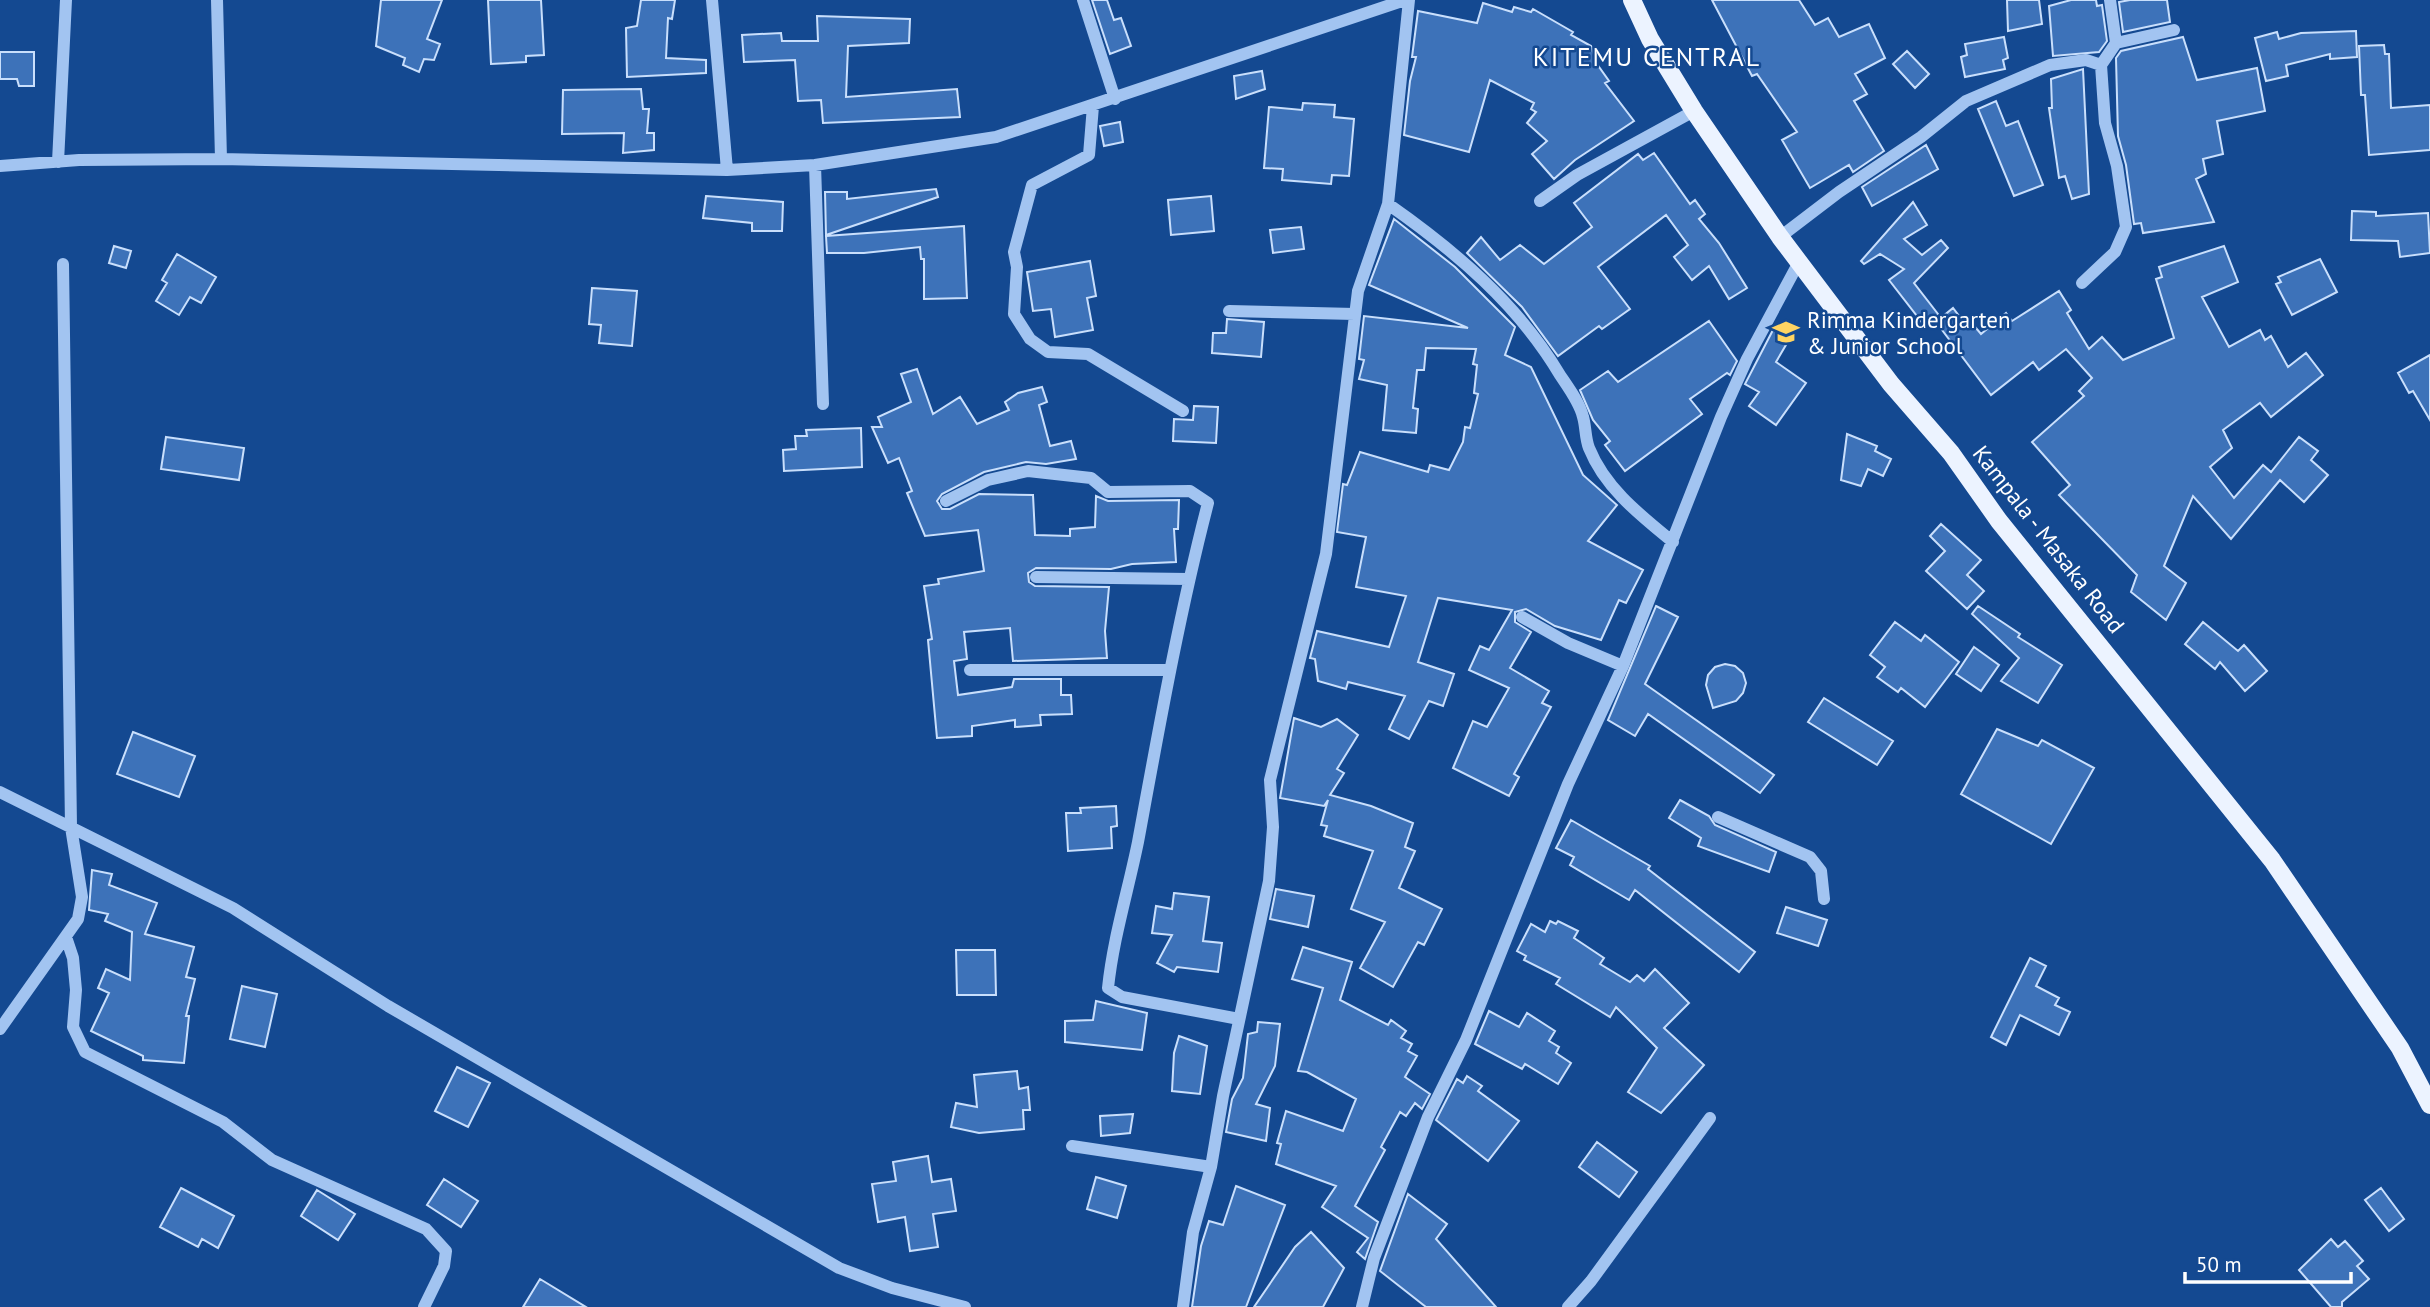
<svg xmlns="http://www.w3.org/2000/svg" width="2430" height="1307" font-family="'PT Sans',sans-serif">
	<rect width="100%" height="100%" fill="#144991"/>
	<path fill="#3d72b9" stroke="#c9dffc" stroke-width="2" d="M381,0H442L427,39L440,44L434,60L424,59L419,72L403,65L405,58L376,46Z
		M488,0H541L544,55L526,56V62L491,64Z
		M641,0H675L672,19L668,18L666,58L706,60V73L627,77L626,28L637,26Z
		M1092,0H1107L1114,20L1121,18L1131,46L1110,54Z
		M1712,0H1799L1815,25L1828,18L1839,37L1869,24L1885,58L1855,74L1867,94L1854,101L1884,151L1853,172L1849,165L1810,188L1782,140L1797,132L1757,74L1752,76Z
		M2007,0H2039L2042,24L2008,31Z
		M2071,0H2096L2097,6L2102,5L2107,41L2099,52L2053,56L2049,6Z
		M2130,0H2167L2170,22L2123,32L2119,2Z
		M1483,3L1512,12L1514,7L1531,12L1533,9L1573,32L1571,35L1591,46L1597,64L1609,81L1605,83L1634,121L1575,160L1554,179L1532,154L1547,141L1527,123L1536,112L1531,109L1534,103L1490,80L1469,152L1404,135L1410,81L1416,57H1412L1418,11L1477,23Z
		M817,16L910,19L909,43L848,46L846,97L957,89L960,117L823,123L821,100L798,101L795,60L744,62L742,35L781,33L782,41H818Z
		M2356,31L2357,57L2330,59V54L2286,65L2288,76L2266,81L2255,38L2277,32L2279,39L2301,33Z
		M2004,37L2008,58L2003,60L2005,69L1965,77L1961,57L1967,55L1965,44Z
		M2183,37L2197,80L2257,68L2265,111L2217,121L2223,154L2203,159L2206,174L2196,179L2214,222L2143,233L2141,223L2134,224L2126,165L2118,136L2116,58L2121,51Z
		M2384,45L2385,54H2389L2391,108L2430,105V150L2369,155L2365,95H2361L2359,46Z
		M1907,51L1929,74L1915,88L1893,64Z
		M0,52H34V86H19L17,79H0Z
		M2083,69L2089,194L2072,199L2065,176L2059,178L2049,108H2052L2051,79Z
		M1262,71L1265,89L1236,99L1234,76Z
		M641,89L643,109H649L647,133H654V150L623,153L624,133L562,134L563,90Z
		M1996,101L2006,126L2018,121L2043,185L2014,196L1978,109Z
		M1303,103L1335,105L1334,117L1354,119L1349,176L1332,175L1331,184L1282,180L1283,169L1264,168L1269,107L1302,110Z
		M1120,122L1123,142L1104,146L1100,126Z
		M1926,145L1938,169L1872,206L1862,187Z
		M1654,153L1690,204L1695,200L1705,214L1699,219L1719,243L1747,288L1729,299L1709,266L1692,280L1674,257L1688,245L1666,215L1598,267L1630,309L1602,329L1599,326L1558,356L1522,307L1467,253L1481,237L1500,260L1520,245L1544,264L1592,227L1574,203L1638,154L1643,160Z
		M936,189L938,197L826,235L825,192H847V199Z
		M706,196L783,202L782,231H752V223L703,218Z
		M1211,196L1214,231L1171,235L1168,200Z
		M1913,202L1927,225L1904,239L1922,255L1941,240L1948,248L1914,283L1938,314L1924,325L1889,280L1904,269L1880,254L1864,264L1861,261Z
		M2352,211L2376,212V216L2428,213L2430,253L2400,257L2398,241L2351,240Z
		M1394,219L1455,267L1515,327L1505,355L1531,367L1583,475L1617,505L1588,541L1643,570L1626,603L1619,600L1601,640L1555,626L1526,609L1515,612V622L1531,632L1510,668L1549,691L1542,703L1551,707L1514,774L1519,777L1509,796L1453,768L1473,721L1487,727L1509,688L1469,670L1480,646L1489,650L1512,610L1438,598L1418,662L1454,674L1443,706L1429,701L1409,739L1389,729L1405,696L1348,682L1346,689L1318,681L1315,659L1310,658L1317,631L1389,647L1406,596L1356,587L1366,537L1337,532L1343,484L1347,485L1360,452L1428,472L1430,465L1449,470L1463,442L1465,427L1470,428L1478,394L1474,393L1477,365L1473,364L1476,349L1426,348L1424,370H1417L1413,408L1418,409L1416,433L1383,430L1387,385L1359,379L1364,360L1359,359L1364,316L1468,328L1369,285Z
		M964,226L967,298L924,299V259H921L920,247L864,253H827L826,236Z
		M1301,227L1304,249L1273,253L1270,230Z
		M114,246L131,251L126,268L109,263Z
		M2224,246L2238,282L2202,297L2229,347L2260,330L2265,340L2271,336L2288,367L2306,353L2323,375L2271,417L2260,403L2223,430L2232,448L2210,467L2234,498L2263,465L2271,472L2299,437L2318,451L2311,460L2328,475L2304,502L2280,480L2231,539L2193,496L2164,566L2186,583L2166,620L2131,592L2137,575L2059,495L2070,485L2032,442L2084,396L2079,391L2092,378L2066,349L2039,370L2033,362L1991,395L1936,322L1953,308L1966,325L1971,322L1981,334L2006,313L2012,321L2059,291L2071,310L2067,313L2089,349L2102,337L2123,360L2174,338L2156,279L2162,277L2159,267Z
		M177,254L216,277L201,303L190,297L179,315L156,301L167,283L162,280Z
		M2320,259L2337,292L2292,315L2276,284L2281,282L2278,277Z
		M1090,261L1096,296L1087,298L1093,330L1055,337L1051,309L1033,311L1027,272Z
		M592,288L637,291L632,346L599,343L601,325L589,324Z
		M1227,319L1264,322L1261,357L1212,353L1213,333H1226Z
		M1709,321L1737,361L1730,375L1727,373L1690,399L1702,414L1625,471L1605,445L1610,441L1593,420L1580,390L1608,371L1618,382Z
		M1774,328L1790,338L1776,362L1806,383L1776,425L1749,406L1759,392L1745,384Z
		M2430,355V420L2413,391L2409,393L2398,373Z
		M917,369L933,414L960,397L977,424L1009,410L1005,402L1018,393L1042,387L1047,402L1039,405L1050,446L1071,441L1076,459L1046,464L1026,462L984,472L942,494L937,501L942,509H950L979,494L1033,495L1035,535L1070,536V529L1095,527L1096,496L1108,501L1179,500L1178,529H1174L1176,562L1132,564L1111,569L1036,568L1028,573L1029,582L1035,586L1109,587L1105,631L1107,658L1013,661L1010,628L964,632L967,659L954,661L958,695L1012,687L1014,679H1061V695H1071L1072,714L1040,715L1041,725L1015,727V720L972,726V736L937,738L928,640L932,639L924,586L939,584L938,579L984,571L978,530L925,536L907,493L912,491L899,458L888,463L872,427H882L878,417L911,402L901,374Z
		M1194,406L1218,407L1216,443L1173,441L1174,419L1193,420Z
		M861,428L862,467L784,471L783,450L796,449L795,436H807L806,430Z
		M1847,434L1877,446L1875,451L1891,459L1883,476L1868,469L1861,486L1841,480Z
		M166,437L244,448L239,480L161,469Z
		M1941,524L1981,560L1967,575L1984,591L1967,609L1926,571L1945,551L1930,536Z
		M1656,606L1678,617L1645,684L1774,775L1760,793L1648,714L1635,736L1608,720Z
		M1978,606L2020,634L2018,637L2062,665L2038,703L2001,681L2019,658L1972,614Z
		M1895,622L1921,641L1925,635L1959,662L1925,707L1901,688L1898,692L1877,677L1885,667L1870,655Z
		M2203,622L2238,651L2244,645L2267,671L2245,691L2220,662L2215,669L2185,644Z
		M1974,647L1999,665L1981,691L1956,674Z
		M1725,664L1735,666L1743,673L1746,683L1743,693L1736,701L1713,708L1706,685L1708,675L1715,667Z
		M1824,698L1893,741L1877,765L1808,722Z
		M1294,718L1321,727L1337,719L1358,735L1337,769L1344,773L1330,795L1371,806L1413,823L1405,847L1415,851L1399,888L1442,909L1424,945L1418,942L1393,987L1360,968L1385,922L1351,909L1373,851L1324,836L1327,826L1321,825L1328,800L1324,806L1280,798Z
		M1997,729L2038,746L2042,740L2094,768L2051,844L1961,794Z
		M133,732L195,756L179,797L117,774Z
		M1680,800L1709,816L1715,825L1776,852L1769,872L1698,846L1701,838L1669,818Z
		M1116,806L1117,826L1111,827L1112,848L1068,851L1066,813H1081L1080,808Z
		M1571,820L1650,866L1648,869L1755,952L1739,972L1635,890L1629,900L1570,865L1574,857L1556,848Z
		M92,870L112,874L109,885L157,903L145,934L194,947L186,977L195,979L186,1016H189L184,1063L143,1060V1056L91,1031L109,993L98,988L106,969L130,980L132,932L105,921L108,914L89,910Z
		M1276,889L1314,896L1308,927L1270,919Z
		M1174,893L1209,897L1203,941L1222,943L1218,972L1177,967L1174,972L1157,963L1172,935L1152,933L1156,906L1172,909Z
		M1786,907L1827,920L1818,946L1777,933Z
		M1550,921L1556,924L1558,921L1578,931L1574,938L1604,958L1600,964L1630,982L1637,975L1644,981L1655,969L1689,1003L1664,1028L1704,1065L1661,1113L1628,1092L1657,1048L1616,1007L1610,1017L1556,984L1560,978L1524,960L1526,956L1517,951L1531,924L1545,932Z
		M1303,947L1352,962L1340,1000L1388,1025L1391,1020L1406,1031L1401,1038L1412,1044L1408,1051L1417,1056L1405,1077L1430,1094L1422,1109L1415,1103L1406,1116L1400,1112L1381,1147L1385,1150L1355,1206L1378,1222L1365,1259L1357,1252L1368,1238L1322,1207L1336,1186L1276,1164L1281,1144L1277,1143L1286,1111L1343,1131L1356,1099L1307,1072L1298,1071L1323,988L1292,979Z
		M956,950H995L996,995H957Z
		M2030,958L2046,966L2036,986L2059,998L2055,1005L2070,1012L2059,1035L2020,1015L2006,1045L1991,1037Z
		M242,986L277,994L265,1047L230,1039Z
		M1096,1001L1147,1013L1142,1050L1065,1042V1021L1093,1020Z
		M1489,1011L1519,1027L1527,1013L1555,1031L1549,1041L1559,1047L1556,1053L1571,1063L1558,1084L1525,1064L1522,1069L1475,1044Z
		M1258,1022L1280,1024L1275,1066L1256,1104L1270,1108L1266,1141L1226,1132L1232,1099L1243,1078L1248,1034L1257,1032Z
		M1179,1036L1207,1046L1200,1094L1172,1091L1174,1053Z
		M457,1067L490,1083L468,1127L435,1111Z
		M1017,1071L1019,1089L1028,1087L1030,1110H1023L1024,1129L979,1133L951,1127L956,1103L977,1107L974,1075Z
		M1467,1076L1482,1086L1478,1091L1519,1121L1488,1161L1436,1120L1457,1079L1463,1083Z
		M1133,1114L1130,1133L1101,1136L1100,1116Z
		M1597,1142L1637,1172L1619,1197L1579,1167Z
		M928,1156L932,1182L951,1179L956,1211L933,1214L938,1247L910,1251L905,1217L878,1222L872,1184L896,1181L893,1162Z
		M1096,1177L1126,1186L1117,1218L1087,1209Z
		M444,1179L478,1201L461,1227L427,1205Z
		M1236,1186L1285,1205L1246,1307H1192L1201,1246L1209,1221L1223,1225Z
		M181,1188L234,1216L218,1248L202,1239L198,1247L160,1227Z
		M2381,1188L2404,1219L2389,1231L2365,1200Z
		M317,1190L355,1214L338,1240L301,1216Z
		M1408,1194L1447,1224L1436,1239L1496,1307H1426L1380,1271Z
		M1311,1232L1344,1268L1323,1307H1254L1295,1247Z
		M2331,1239L2338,1247L2345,1241L2363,1261L2357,1266L2369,1279L2342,1302V1307H2331L2299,1270Z
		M540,1279L586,1307H523Z"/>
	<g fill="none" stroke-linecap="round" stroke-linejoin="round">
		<path stroke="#a2c4f1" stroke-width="12" d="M217,0L221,159
			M712,0L727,170
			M1083,0L1115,99
			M2116,43L2174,30
			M2101,65L2116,43L2110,0
			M1093,106L1089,155L1032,185L1014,252L1017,267L1014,314L1030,339L1048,352L1088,354L1183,411
			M58,162L66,0
			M815,165L823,404
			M0,166L79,160L221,159L727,170L815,165L996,137L1405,0
			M1540,201L1577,175L1694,111
			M1388,204C1455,251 1518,304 1560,375C1568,387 1580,403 1583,417C1586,427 1585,438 1589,448C1605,488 1640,515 1673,542
			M1780,237L1839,192L1921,137L1966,101L2050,65L2086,60L2101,65L2105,123L2117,166L2126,227L2115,252L2082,283
			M1229,311L1355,314
			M946,501L988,480L1028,471L1091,478L1108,492L1190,491L1208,503C1179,615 1159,728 1138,842C1128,891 1113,939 1108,988L1122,997L1239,1019
			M1036,577L1188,579
			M1522,617L1568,643L1623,666
			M970,670H1170
			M0,792L233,908L388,1006L839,1268L892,1288L965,1307
			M1718,817L1810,857L1821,871L1824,899
			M66,937L73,958L76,990L73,1027L85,1052L223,1122L272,1160L426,1229L446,1251L444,1266L424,1307
			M0,1029L78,919L82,897L71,827L63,264
			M1072,1146L1211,1167
			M1183,1307L1193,1232L1211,1167L1223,1096L1269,881L1273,827L1270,780L1326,554L1358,291L1388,204L1409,0
			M1362,1307L1374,1258L1428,1117L1466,1040L1568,784L1623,666L1721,417L1747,359L1799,262
			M1568,1307L1591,1281L1710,1118"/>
		<path stroke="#ecf3ff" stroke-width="18" d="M1632,0L1650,39L1694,111L1780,237L1891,384L1951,453L1999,521L2272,860L2400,1048L2430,1105"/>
	</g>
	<defs>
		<g id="school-bare" transform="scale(2.1)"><path d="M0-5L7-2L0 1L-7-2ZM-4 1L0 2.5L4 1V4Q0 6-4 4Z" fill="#ffd462" stroke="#144991" stroke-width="2.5" paint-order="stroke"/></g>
	</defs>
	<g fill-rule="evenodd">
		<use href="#school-bare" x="1786" y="332"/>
	</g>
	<g text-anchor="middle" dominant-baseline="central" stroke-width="5" stroke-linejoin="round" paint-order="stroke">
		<g font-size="23" fill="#fff" stroke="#144991" text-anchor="start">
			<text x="1807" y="319">Rimma Kindergarten<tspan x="1807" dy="26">&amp; Junior School</tspan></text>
		</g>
		<g font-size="23" fill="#fff" stroke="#144991">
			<text transform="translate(2049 539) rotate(52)">Kampala - Masaka Road</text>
		</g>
		<g font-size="26" letter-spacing="2" fill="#fff" stroke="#144991">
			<text x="1647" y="56">KITEMU CENTRAL</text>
		</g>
	</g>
	<path d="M2185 1272v10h166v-10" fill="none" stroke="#ffffff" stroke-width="3.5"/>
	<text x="2196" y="1272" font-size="21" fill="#ffffff" stroke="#144991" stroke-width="5" paint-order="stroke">50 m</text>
</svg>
